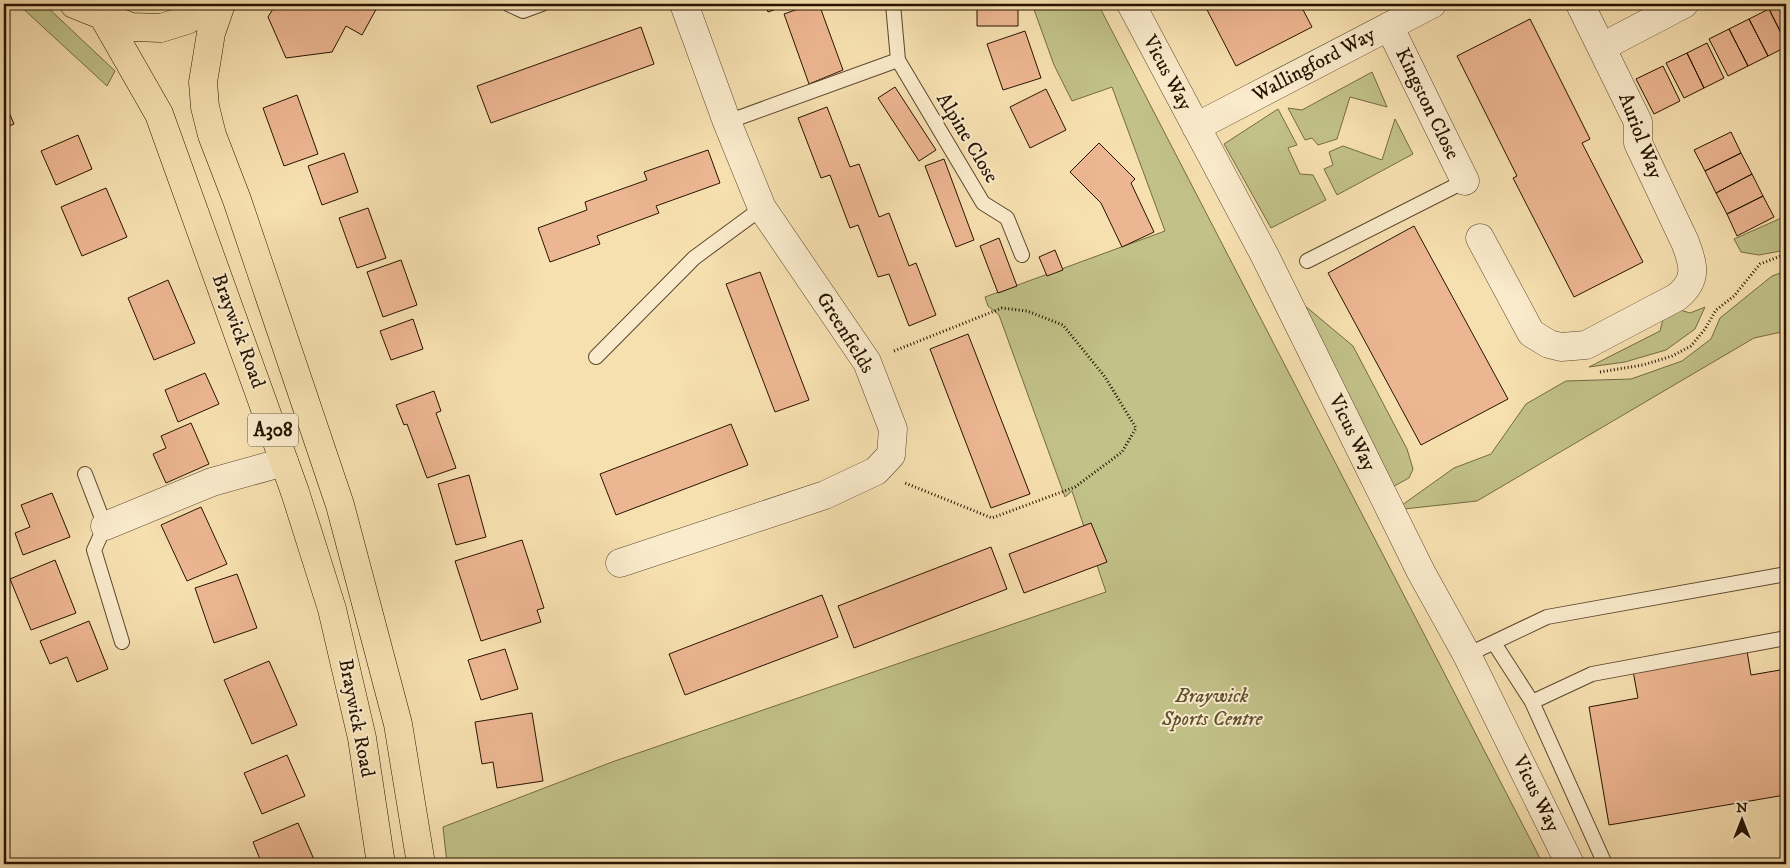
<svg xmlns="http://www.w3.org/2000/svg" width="1790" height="868" font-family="'IM FELL DW Pica',serif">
	<rect width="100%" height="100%" fill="#f7e0b0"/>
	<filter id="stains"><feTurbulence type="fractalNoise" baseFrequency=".004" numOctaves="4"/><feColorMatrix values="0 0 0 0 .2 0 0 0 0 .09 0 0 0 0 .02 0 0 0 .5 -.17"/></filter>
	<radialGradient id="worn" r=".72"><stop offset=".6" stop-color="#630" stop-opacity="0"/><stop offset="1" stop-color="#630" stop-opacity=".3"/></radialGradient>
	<path fill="#c1c188" stroke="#746a44" d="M18,4H44L115,71L107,86Z
		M1032,4H1098L1543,864H447L443,827L612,762L1106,592L1072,491L1065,497L999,315L988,306L985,297L1165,231L1112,87L1072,101L1054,65Z
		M1372,72L1387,107L1350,97L1337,139L1318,145L1312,138L1305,140L1288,108L1302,110Z
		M1278,109L1297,145L1288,148L1300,174L1313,175L1326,200L1271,228L1224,144Z
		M1395,119L1413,154L1337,195L1324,169L1333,165L1329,152L1343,146L1382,160Z
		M1786,216V250L1759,255L1741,252L1734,239Z
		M1786,271V331L1754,338L1477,501L1395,510L1454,468L1491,454L1526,404L1566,381L1631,379L1682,361L1711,339L1720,318L1772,276Z
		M1298,300L1353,346L1407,449L1413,469L1409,478L1385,491Z
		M1705,307L1695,329L1666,350L1625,362L1589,367L1660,331L1664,315L1677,309L1690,313Z"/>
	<path fill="#edb692" stroke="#271300" d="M276,4H379L362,35L346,26L332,52L286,58L268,17Z
		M765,4H790L768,12Z
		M812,4H819L843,70L809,84L784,14Z
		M977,4H1018V26H977Z
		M1204,4H1300L1312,27L1236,66Z
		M1604,4H1618L1607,9Z
		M1780,4H1786V43L1769,9Z
		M1769,9L1786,43V47L1768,56L1749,19Z
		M1530,19L1590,139L1582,143L1643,262L1574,297L1513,178L1517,176L1457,56Z
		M1749,19L1768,56L1748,66L1729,29Z
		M641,27L654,64L491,123L477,86Z
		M1729,29L1748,66L1728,76L1709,39Z
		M1025,31L1041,78L1003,90L987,44Z
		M1707,43L1724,78L1704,88L1687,53Z
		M1687,53L1704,88L1684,98L1666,63Z
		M1663,66L1680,101L1654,114L1636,79Z
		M895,87L936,150L919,161L878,98Z
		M1046,89L1066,130L1030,148L1010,107Z
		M297,95L318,154L284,166L263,108Z
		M4,101L14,124L4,128Z
		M827,107L850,167L859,164L879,217L889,213L909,266L916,263L936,315L909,326L889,274L878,277L858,225L850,228L830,175L821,178L798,118Z
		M1731,132L1741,153L1705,171L1694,150Z
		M78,135L92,169L56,185L41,151Z
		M1099,143L1135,179L1131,183L1154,232L1122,247L1101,203L1070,172Z
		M708,150L720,183L656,206L659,213L597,236L600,244L550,262L538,228L587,210L585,202L647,180L644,172Z
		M344,153L358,192L322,205L308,166Z
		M1741,153L1752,174L1716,193L1705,171Z
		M944,159L974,240L956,247L925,166Z
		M1752,174L1763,196L1727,214L1716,193Z
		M106,188L127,237L82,256L61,207Z
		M1763,196L1774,217L1737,236L1727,214Z
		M368,208L386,258L357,268L339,218Z
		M1414,226L1508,399L1421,445L1328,273Z
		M999,238L1017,286L998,293L980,246Z
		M1055,250L1063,270L1047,276L1039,257Z
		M401,260L417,305L383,317L367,272Z
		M760,272L809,400L775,412L726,284Z
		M168,280L195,343L154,360L128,298Z
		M413,319L423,349L391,360L380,331Z
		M968,334L1030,494L991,508L930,349Z
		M205,373L219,404L178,422L165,390Z
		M434,391L441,411L436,413L456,468L427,478L407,424L404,425L396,405Z
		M191,423L209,464L166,483L153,454L166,448L161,436Z
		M731,424L748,465L616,515L600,474Z
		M469,475L486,537L456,545L438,484Z
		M52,493L70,537L23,555L15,533L30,527L21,505Z
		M201,507L227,564L187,581L161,525Z
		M1091,523L1107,562L1024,593L1009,554Z
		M522,540L544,608L537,610L541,622L481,641L455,561Z
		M991,547L1007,589L854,648L838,606Z
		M55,560L76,613L31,630L10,579Z
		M237,574L257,628L214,643L195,588Z
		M822,595L838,637L685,695L669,654Z
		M89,621L108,669L77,682L67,657L50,664L40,641Z
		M505,649L518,689L481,700L468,660Z
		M1747,651L1751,675L1786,669V801L1785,795L1609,825L1589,707L1638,698L1633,671Z
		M269,661L297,725L252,744L224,680Z
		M532,713L543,781L497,788L493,762L482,764L475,722Z
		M287,755L305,796L262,814L244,773Z
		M298,823L316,864H262L253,842Z"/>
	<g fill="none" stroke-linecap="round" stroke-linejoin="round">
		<g stroke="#5b462c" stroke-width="16">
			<path id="service" d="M508,4L523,11L542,4
				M893,4L898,60L983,203L1007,218L1022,255
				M727,122L898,60
				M1307,261L1465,181
				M596,357L694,258L762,208
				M85,474L105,526L94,550L122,642
				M1494,643L1532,702L1605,864
				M1467,655L1547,617L1786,574
				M1532,702L1592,674L1786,638"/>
		</g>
		<g stroke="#5b462c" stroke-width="29">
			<path id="minor" d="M1131,4L1265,256L1421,572L1467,655L1570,864
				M1389,26L1465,181
				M1602,47L1684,4
				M1196,127L1432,4
				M1480,238L1531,333L1549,344L1561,347L1586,345L1677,297C1698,280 1694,265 1685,242L1638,143V122L1580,4
				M105,526L212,482L284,462
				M620,563L825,495L876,471L891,455L893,429L867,362L762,208L727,122L684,4"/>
		</g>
		<g stroke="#271300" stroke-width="29">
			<path id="primary" d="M74,4L131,27L161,28L187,20L211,4
				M221,4L211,33L206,64L203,82L205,107L212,135L237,200L340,505L398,724L421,864
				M103,16L159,114L295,492L332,609L362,738L381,864"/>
		</g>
		<path stroke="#271300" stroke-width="3" stroke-dasharray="1 2.5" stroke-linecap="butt" d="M282,4L284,5
			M894,351L1002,308L1027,311L1063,325L1105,377L1136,428L1122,452L1075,487L992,518L905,483
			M1600,372L1643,365L1672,356L1691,346L1705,329L1716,310L1734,296L1760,264L1786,254"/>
		<use href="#service" stroke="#faebcc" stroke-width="14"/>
		<use href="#minor" stroke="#faebcc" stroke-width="28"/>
		<use href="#primary" stroke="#f7e0b0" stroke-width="28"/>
	</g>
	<g text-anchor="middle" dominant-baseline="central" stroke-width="4" stroke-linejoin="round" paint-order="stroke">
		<rect fill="#faebcc" stroke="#66543d" stroke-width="1" x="248" y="413.5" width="50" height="33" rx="4"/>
		<g font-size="19" font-weight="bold" fill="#271300">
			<text x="273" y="430">A308</text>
		</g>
		<g font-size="20" fill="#271300" stroke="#faebcc">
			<text transform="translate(1314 65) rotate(-28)">Wallingford Way</text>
			<text transform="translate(1167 73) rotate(62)">Vicus Way</text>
			<text transform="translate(1427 104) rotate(64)">Kingston Close</text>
			<text transform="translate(1640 136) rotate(69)">Auriol Way</text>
			<text transform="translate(967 138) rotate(59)">Alpine Close</text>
			<text transform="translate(238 331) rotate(70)">Braywick Road</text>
			<text transform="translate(845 333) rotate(58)">Greenfields</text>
			<text transform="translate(1352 433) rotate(64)">Vicus Way</text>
			<text transform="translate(356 718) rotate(79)">Braywick Road</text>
			<text transform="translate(1536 794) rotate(64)">Vicus Way</text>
		</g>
		<g font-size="20" font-style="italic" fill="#5d5030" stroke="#faebcc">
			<text x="1212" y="696">Braywick<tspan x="1212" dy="23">Sports Centre</tspan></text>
		</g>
	</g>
	<rect width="1790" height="868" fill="none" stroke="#f7e0b0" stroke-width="20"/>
	<rect x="5" y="5" width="1780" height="858" fill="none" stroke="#271300" stroke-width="2.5"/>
	<rect x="10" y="10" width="1770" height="848" fill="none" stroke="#271300"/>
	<g transform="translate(1742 820)" stroke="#faebcc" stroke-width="4" paint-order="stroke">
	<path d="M0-4L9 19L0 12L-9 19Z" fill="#271300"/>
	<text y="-8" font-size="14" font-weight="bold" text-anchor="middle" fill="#271300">N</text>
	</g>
	<rect width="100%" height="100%" filter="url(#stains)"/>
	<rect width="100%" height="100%" fill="url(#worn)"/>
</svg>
